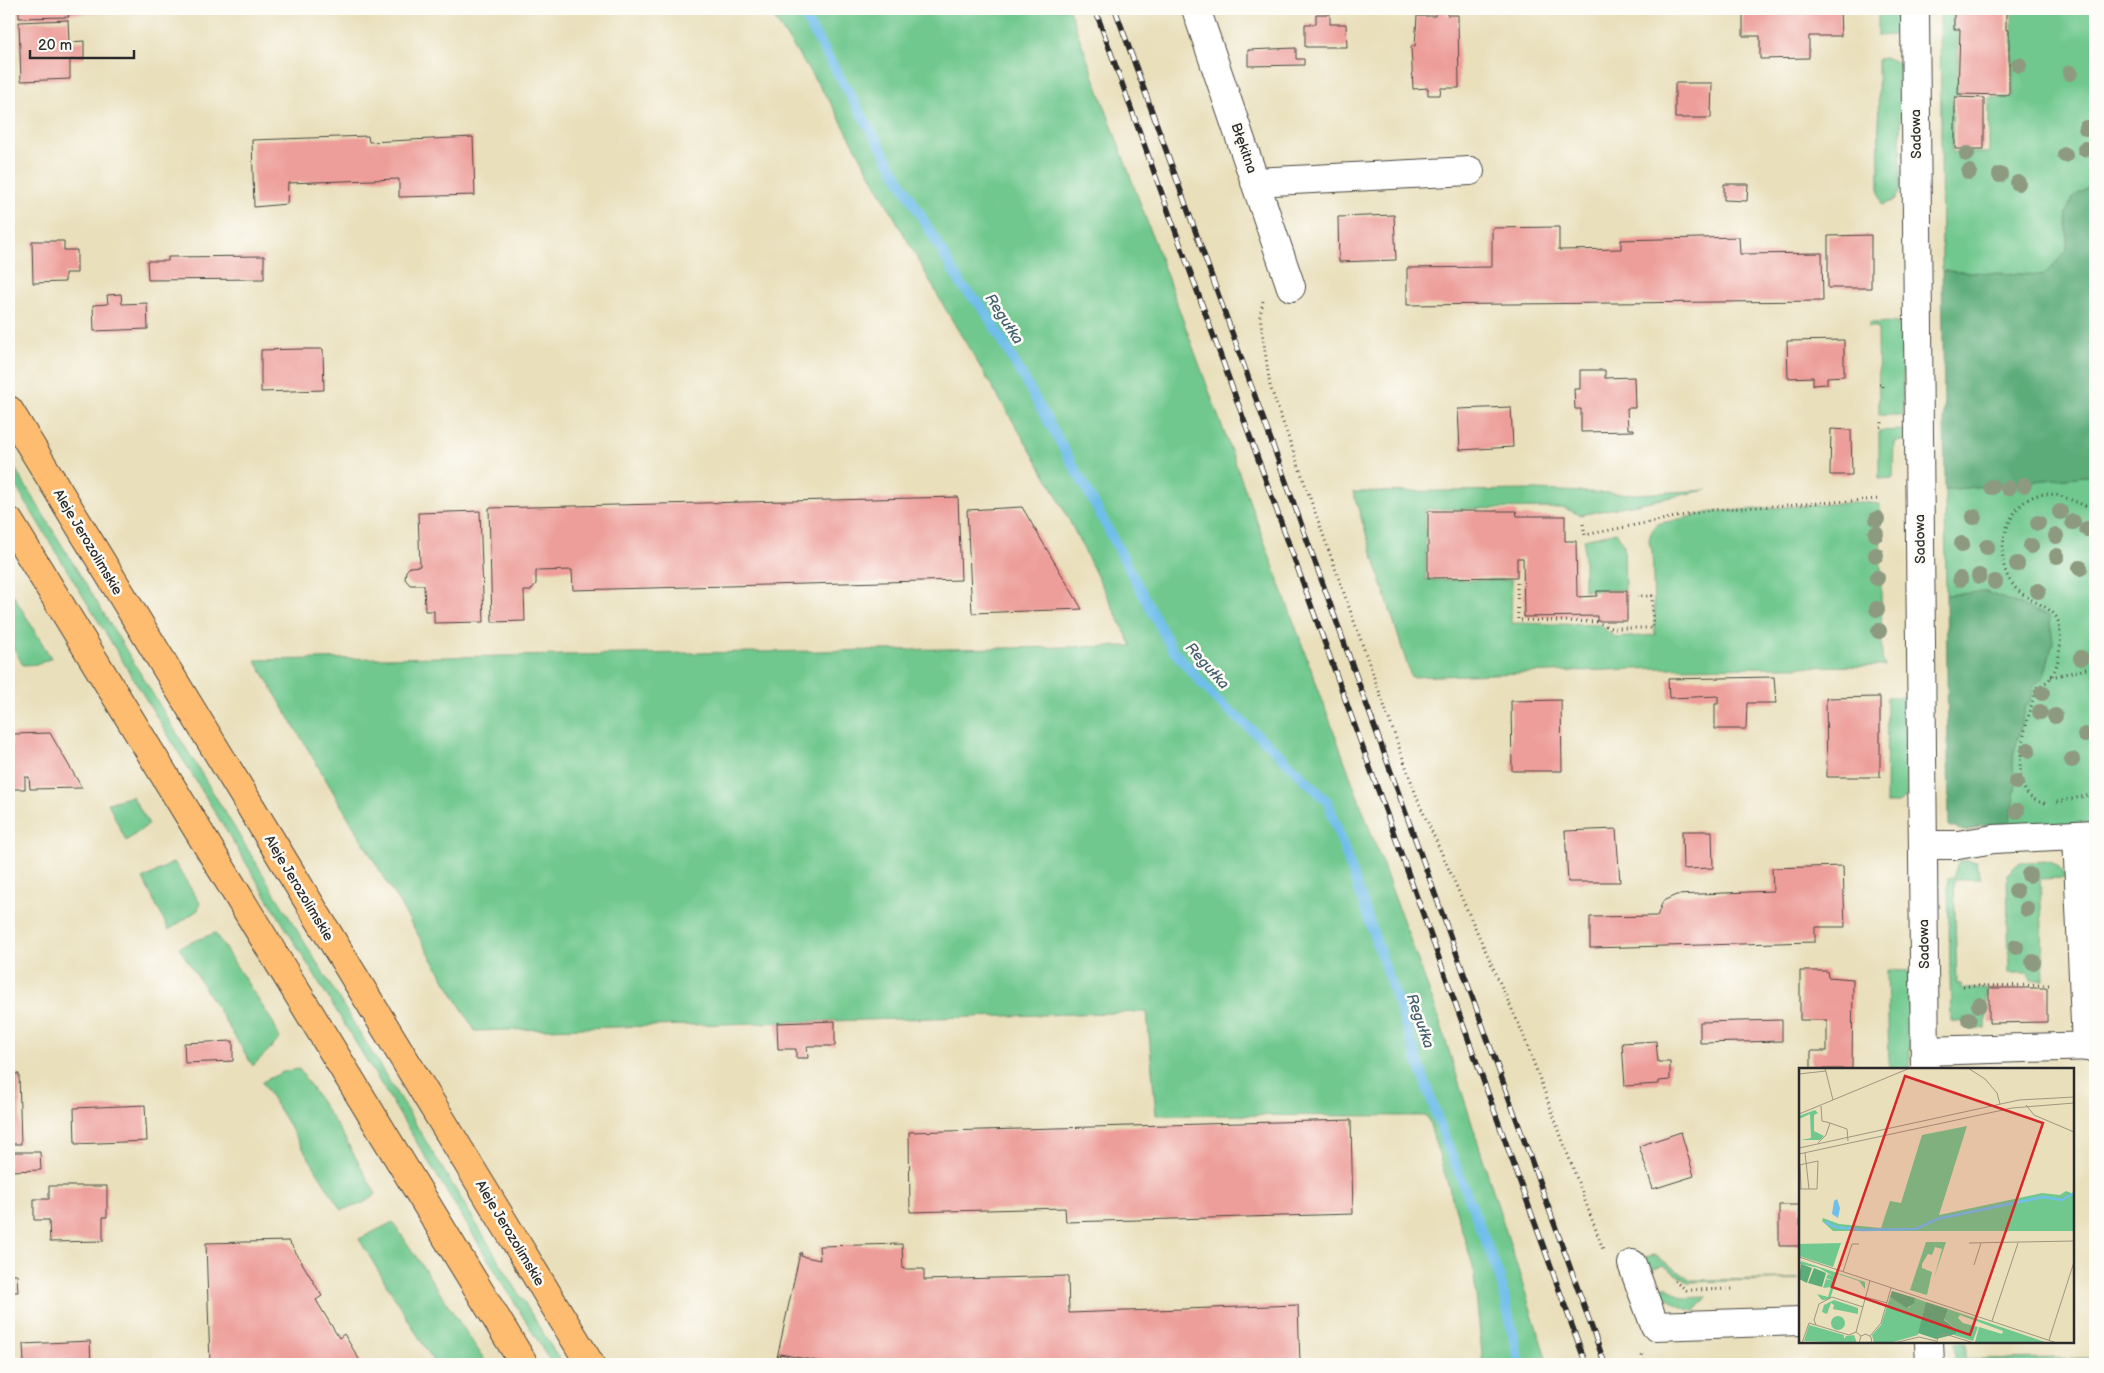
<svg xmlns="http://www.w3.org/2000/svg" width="2104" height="1373" font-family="'Balsamiq Sans',sans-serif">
	<rect width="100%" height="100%" fill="#fdfcf7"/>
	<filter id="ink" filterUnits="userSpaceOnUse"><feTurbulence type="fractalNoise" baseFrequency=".02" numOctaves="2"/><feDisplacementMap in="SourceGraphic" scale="10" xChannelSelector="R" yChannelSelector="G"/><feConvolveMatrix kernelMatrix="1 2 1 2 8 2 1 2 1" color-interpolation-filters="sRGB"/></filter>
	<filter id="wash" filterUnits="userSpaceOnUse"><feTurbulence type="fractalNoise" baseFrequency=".0096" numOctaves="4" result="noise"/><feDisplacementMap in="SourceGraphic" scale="20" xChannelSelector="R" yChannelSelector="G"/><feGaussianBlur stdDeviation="1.12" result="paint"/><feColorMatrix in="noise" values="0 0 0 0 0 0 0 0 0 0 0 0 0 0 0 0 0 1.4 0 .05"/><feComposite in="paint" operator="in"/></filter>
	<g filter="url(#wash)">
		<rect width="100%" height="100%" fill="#e9dfbb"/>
		<path fill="#70c88e" stroke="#4e7a5c" d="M768,9H1069L1436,1010L1548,1364H1483L1473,1266L1427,1116L1156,1115L1147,1012L475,1031L255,660L1132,646L1053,488L946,310L832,105Z
			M1878,9H1901V23L1893,35L1878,36Z
			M1940,9H1953V31H1958V95L1953,96L1952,152L1989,153V98L2013,97L2012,9H2095V181L2088,188L2072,198L2067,213V251L2044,275L1942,271Z
			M1886,58L1900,63L1901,188L1895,200L1882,205L1879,193L1878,59Z
			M1894,322L1898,324L1903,331V415H1879L1878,327H1869V323Z
			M1904,430V441L1894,442L1893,478L1879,479V431Z
			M9,459L32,496L562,1364H552L9,475Z
			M2095,475V823L2009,825L2016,785L2012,761L2026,705L2029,703L2034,686L2044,676L2053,642L2049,617L1986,592L1946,595L1945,490Z
			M1535,490L1637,494L1707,490L1580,515L1564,508L1425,509L1426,580H1512L1511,623L1600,625L1616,638L1655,635L1652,550C1646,540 1650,533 1657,524L1712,512L1861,502L1880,504L1882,658L1885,666L1661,668L1411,677L1353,492Z
			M1616,532L1624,545L1625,590H1584V539Z
			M9,588L51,658L39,664L23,665L9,640Z
			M1887,697H1906L1907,797L1898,803H1886Z
			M132,796L149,824L126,841L108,803Z
			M1959,860L1977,862L1980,879H1954L1957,984H1961V989H1987L1986,1029L1974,1028L1973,1023L1951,1021L1948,878L1953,877Z
			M2051,861L2058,865L2066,878L2040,879L2044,980H2030L2028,973H2009L2007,874L2020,862Z
			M174,862L200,903L198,910L169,930L143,879Z
			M215,933L274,1024L280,1039L253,1066L179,947Z
			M1887,970L1909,971L1910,1069H1889Z
			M299,1069L343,1135L376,1194L362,1204L341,1210L262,1082L285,1071Z
			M393,1222L486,1362L484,1364H435L359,1239Z
			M1655,1255L1691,1280L1800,1279L1688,1282L1663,1265L1649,1270L1645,1259L1624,1266L1623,1261Z
			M1666,1286L1683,1298L1707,1297L1695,1311C1680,1309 1669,1300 1658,1289Z
			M1955,1342H1966V1359L2095,1358V1364H1955Z"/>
		<path fill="#5cac79" stroke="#446c52" d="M2095,136V475L1945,490L1942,271L2044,275L2067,251V213L2072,198L2088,188L2095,181Z
			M1986,592L2049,616L2053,642L2044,676L2034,686L2029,703L2026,705L2012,761L2016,785L2009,825L1981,826L1967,832L1949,826L1946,595Z"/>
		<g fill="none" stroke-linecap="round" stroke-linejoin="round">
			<path stroke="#70beea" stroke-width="10" d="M800,9L962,286L983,308L994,326L1086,488L1172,649L1216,699L1276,751L1328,802L1439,1122L1500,1278L1520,1364"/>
		</g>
		<g id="blocks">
			<path fill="#ed9e9a" d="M19,9H237V10L68,14L69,17L19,18Z
				M1435,9H1446L1447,15H1458L1459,88H1441L1440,95H1428V88L1413,89L1411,46H1415L1417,16H1435Z
				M1743,9H1840L1841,36H1809V58L1760,59V36H1743Z
				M1954,9H2006V30H2009V95L1958,94L1960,29H1954Z
				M1316,14H1330V24H1346L1347,47H1305V24H1316Z
				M68,20L69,42L84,41V59L70,60V79L21,81L19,22Z
				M1296,48V59H1304V65L1248,66V50Z
				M1675,83H1712L1711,118H1675Z
				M1955,97L1984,98V149H1955Z
				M368,136L369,142L473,137L475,195L399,197V179L288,183L287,204L254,207L252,140Z
				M1724,184H1748L1747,201L1724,200Z
				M1394,215L1396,260L1339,262L1338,217Z
				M1559,227V250L1621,249V240L1739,237L1740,254L1822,253L1823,301L1407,305V268L1492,267V228Z
				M1871,235V288H1828V236Z
				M32,241H64V250H77V273H65V282L33,283Z
				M264,256V279L148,280L147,261H168V257Z
				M121,294L122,304L147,303L148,329L94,331L93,305L108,304L107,295Z
				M1844,340V376L1827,377V384L1813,385V377L1788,378L1787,341Z
				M302,349H323L324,390L261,392V350Z
				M1580,370H1605V378L1634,377L1635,408H1627L1628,429H1634V431L1581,432V409H1575L1574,389H1580Z
				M1511,407L1513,447L1460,450L1458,409Z
				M1831,429L1851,430L1852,475H1830Z
				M958,497L961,580L573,590L572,570L536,571V584L530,591H524L525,621L492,622L489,508Z
				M1022,507L1082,609L972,613L967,510Z
				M480,511L484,622L434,623V611H425L424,585H410L405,579L406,571L410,567L420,566L418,513Z
				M1428,511H1516L1517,516H1565V541H1576L1577,597L1597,596V591H1627V621H1597V616L1524,617L1523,558H1517V577L1428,578Z
				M1774,677L1776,703H1747L1746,729H1715V704H1718V696L1669,698L1668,679Z
				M1880,697V777H1827L1826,698Z
				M1561,700L1562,771H1512L1511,701Z
				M50,733L82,788L30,789L29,777H25V789H9V745H12V734Z
				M1616,829L1620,882H1568L1565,831Z
				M1682,831H1712L1713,868L1683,869Z
				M1843,866L1845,927H1815V942L1590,948V917L1657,916L1663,901L1676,895L1773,891L1772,868Z
				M1800,971H1827L1828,977L1853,979L1852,1069H1811V1051H1827V1020H1800Z
				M1989,988H2047V1022L1989,1023Z
				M1782,1020V1041L1700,1043V1022Z
				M835,1021V1046H807L808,1058H796V1049H778L777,1023Z
				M233,1041V1061L185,1063L184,1043Z
				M1656,1041L1658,1062H1670V1080L1659,1081V1084L1625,1086L1622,1043Z
				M9,1074H19L21,1144H9Z
				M145,1105L147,1141L75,1144L74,1108Z
				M1351,1120L1353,1214L1066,1222L1065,1208L910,1212L909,1132Z
				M1681,1132L1694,1176L1653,1189L1639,1146Z
				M9,1152H40L41,1170L9,1171Z
				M49,1186H107V1217H103V1241L50,1242L49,1220H34V1199H49Z
				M1779,1205H1800V1246H1779Z
				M289,1241L322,1296L316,1300L339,1338L344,1334L362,1364H210L206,1243Z
				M902,1244L903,1269H924V1280L1068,1276L1069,1313L1298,1305L1300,1364H823V1362L780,1354L779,1358H777L800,1253H802L801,1256L820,1260L819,1246Z
				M9,1274H17L18,1292H9Z
				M90,1341L91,1364H24L23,1344Z"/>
		</g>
	</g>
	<g filter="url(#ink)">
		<use href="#blocks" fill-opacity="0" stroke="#484641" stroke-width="1"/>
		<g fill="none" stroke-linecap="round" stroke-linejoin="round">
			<g stroke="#484641" stroke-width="30">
				<path id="minor" d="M1196,9L1291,287
					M1915,9L1925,1069
					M1255,182L1470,171
					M2077,835L2086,1047
					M1923,845H1958L1994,839L2095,834
					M1925,1051L2095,1046
					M1632,1264L1655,1326L1800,1321
					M1929,1342L1930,1364"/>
			</g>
			<g stroke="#484641" stroke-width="30">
				<path id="major" d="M9,410L590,1364
					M9,521L524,1364"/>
			</g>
			<path stroke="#484641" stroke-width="3" stroke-dasharray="1 4" stroke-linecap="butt" d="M1263,301L1260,316L1270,386L1419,803L1523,1034L1603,1249
				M1879,384H1882V390
				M1880,427L1882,426V421
				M1583,524L1585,535L1711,510L1880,499
				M1517,583L1518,620L1597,622L1611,628H1653L1652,596H1637
				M2051,677L2095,667
				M2057,802L2095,794
				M2045,803C1999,797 2030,715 2036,688C2041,685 2048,682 2051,677C2060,665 2063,635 2058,621C2051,600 2013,604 2004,566C1997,535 2017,486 2056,495C2069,498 2082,505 2095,510
				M1963,986L2052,985
				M1674,1281L1687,1290L1735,1289
				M1642,1355L1645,1364"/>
			<use href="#minor" stroke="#fff" stroke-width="28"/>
			<use href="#major" stroke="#fdbc70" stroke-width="28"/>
			<g stroke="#2b2b2b" stroke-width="5.5">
				<path id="rail" d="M1095,9L1586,1364
					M1115,9L1605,1364"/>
			</g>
			<use href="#rail" stroke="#fdfcf7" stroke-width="4" stroke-dasharray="11" stroke-linecap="butt"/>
		</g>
		<g fill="#8e9a7f">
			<circle cx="2019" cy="65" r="8"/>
			<circle cx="2070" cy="73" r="8"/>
			<circle cx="2086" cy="128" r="8"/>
			<circle cx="2085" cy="149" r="8"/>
			<circle cx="1967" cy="154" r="8"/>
			<circle cx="2065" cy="155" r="8"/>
			<circle cx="1969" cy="172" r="8"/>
			<circle cx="2000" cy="175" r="8"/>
			<circle cx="2018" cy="183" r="8"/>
			<circle cx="2024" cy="485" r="8"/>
			<circle cx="1992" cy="487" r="8"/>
			<circle cx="2008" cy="488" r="8"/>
			<circle cx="2060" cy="512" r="8"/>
			<circle cx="1974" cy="517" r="8"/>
			<circle cx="1877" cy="519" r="8"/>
			<circle cx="2073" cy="522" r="8"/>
			<circle cx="2038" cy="523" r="8"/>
			<circle cx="2087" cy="529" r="8"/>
			<circle cx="1876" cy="534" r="8"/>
			<circle cx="2056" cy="536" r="8"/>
			<circle cx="1962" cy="544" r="8"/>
			<circle cx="2031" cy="546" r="8"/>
			<circle cx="1987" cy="547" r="8"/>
			<circle cx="1876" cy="555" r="8"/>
			<circle cx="2057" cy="556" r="8"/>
			<circle cx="2017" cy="564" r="8"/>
			<circle cx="2080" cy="568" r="8"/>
			<circle cx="1979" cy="576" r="8"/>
			<circle cx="1877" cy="578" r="8"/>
			<circle cx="1960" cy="579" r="8"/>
			<circle cx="1995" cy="582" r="8"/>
			<circle cx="2038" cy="591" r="8"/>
			<circle cx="1877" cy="609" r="8"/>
			<circle cx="1879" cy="631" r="8"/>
			<circle cx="2081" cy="658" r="8"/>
			<circle cx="2042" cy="693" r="8"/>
			<circle cx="2040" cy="712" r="8"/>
			<circle cx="2055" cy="716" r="8"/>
			<circle cx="2085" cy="735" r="8"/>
			<circle cx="2028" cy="750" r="8"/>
			<circle cx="2072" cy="760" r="8"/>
			<circle cx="2016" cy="782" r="8"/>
			<circle cx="2017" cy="811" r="8"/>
			<circle cx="2029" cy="875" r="8"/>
			<circle cx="2016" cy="891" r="8"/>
			<circle cx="2027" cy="909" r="8"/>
			<circle cx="2016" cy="947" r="8"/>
			<circle cx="2033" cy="962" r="8"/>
			<circle cx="1979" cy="1005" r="8"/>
			<circle cx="1969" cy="1019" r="8"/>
		</g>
	</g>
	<g text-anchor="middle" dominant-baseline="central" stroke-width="5" stroke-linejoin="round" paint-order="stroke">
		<g font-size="14" fill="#2b2b2b" stroke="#fdfcf7">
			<text transform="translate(1916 134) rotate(-91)">Sadowa</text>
			<text transform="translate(1244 148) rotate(71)">Błękitna</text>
			<text transform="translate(1920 539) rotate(-91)">Sadowa</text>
			<text transform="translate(88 542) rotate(59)">Aleje Jerozolimskie</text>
			<text transform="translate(299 888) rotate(59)">Aleje Jerozolimskie</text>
			<text transform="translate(1924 944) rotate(-91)">Sadowa</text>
			<text transform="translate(510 1233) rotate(59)">Aleje Jerozolimskie</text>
		</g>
		<g font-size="15" font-style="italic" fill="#435e6e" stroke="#fdfcf7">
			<text transform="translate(1004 319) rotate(57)">Regułka</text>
			<text transform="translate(1207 666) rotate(48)">Regułka</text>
			<text transform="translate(1420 1021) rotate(71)">Regułka</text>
		</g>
	</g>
	<g transform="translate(1799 1068)">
		<rect width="275" height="275" fill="#e9dfbb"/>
		<path d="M16,42L19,45L15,47V63L25,68L21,72H2L12,70L11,46L0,51V48ZM168,58L140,147L243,125L261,127L267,123L275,126V163H34L23,153L24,150L40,156L82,160L91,133L102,135L123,67ZM127,174H147L135,210L143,181L136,179L133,187L129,186L123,196V200L133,204L128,227L111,222ZM42,175L34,199L0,188V176ZM2,193L66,214V221L60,213L39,206L31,231L23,232L18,226L29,229L32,219L24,220L27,211L35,213L27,210L29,206L34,208L20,200L1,196ZM91,229L110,240L116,230L127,234L119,267L91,275H75L73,267L82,257ZM35,232L59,240V246L34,241L35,237L32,235L28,246L23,244L25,237ZM149,241L249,275L176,274L180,259L203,266L204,263L161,247L159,250L164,255L179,259L174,273L155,267L157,261L145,251ZM32 255a7 7 0 1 1 14 0a7 7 0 1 1-14 0ZM10,257L45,267V271L47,268L55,267L58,275L5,273Z" fill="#70c88e"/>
		<path d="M2,196L13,200L8,215L0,211ZM15,200L27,205L23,219L9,215ZM93,223L116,230L115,235L108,240L91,229ZM127,234L149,241L145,252L157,261V266L137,271L119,265Z" fill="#5cac79"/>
		<path d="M38,131L41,140L39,150L33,146L35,133Z" fill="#70beea"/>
		<path fill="none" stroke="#70beea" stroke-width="2.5" d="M26,154L37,159L63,162L117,161L138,151L244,129L263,132L275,125"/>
		<path fill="none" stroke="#9d9781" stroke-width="1" d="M26,0L34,32M169,0L186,11L198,25L201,36M0,6L27,3M227,37L235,47L275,64M22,38L23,53L31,55M0,46L111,0M19,75L27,67L31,55L48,61L49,73M0,80L220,32L275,29M6,85L10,121M0,86L213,40L275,35M0,97L19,93L18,121H0M1,97L2,121M170,175L275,173M0,189L258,275M175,197L182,175M44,204L53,176H60M66,229L88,235M193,253L219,175M17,257L15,252L20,236L33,229L64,239M57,264L71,213M71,268L82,255L92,220M250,272L275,194M3,275L10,255L50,267L57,264L62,268M60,275L62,268L67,266L72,269L73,275M95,275L120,269L137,273M137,275L140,268L146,266L175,275"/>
		<path fill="#d62828" fill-opacity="0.15" stroke="#d62828" stroke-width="2.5" d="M106,8L244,55L171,267L33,219Z"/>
		<rect width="275" height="275" fill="none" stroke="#2b2b2b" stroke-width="2.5"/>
	</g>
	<rect width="2104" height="1373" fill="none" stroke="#fdfcf7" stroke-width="30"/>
	<path d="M30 50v8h104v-8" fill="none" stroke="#2b2b2b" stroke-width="2.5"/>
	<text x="38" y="50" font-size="15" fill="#2b2b2b" stroke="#fdfcf7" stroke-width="4" paint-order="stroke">20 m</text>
</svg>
